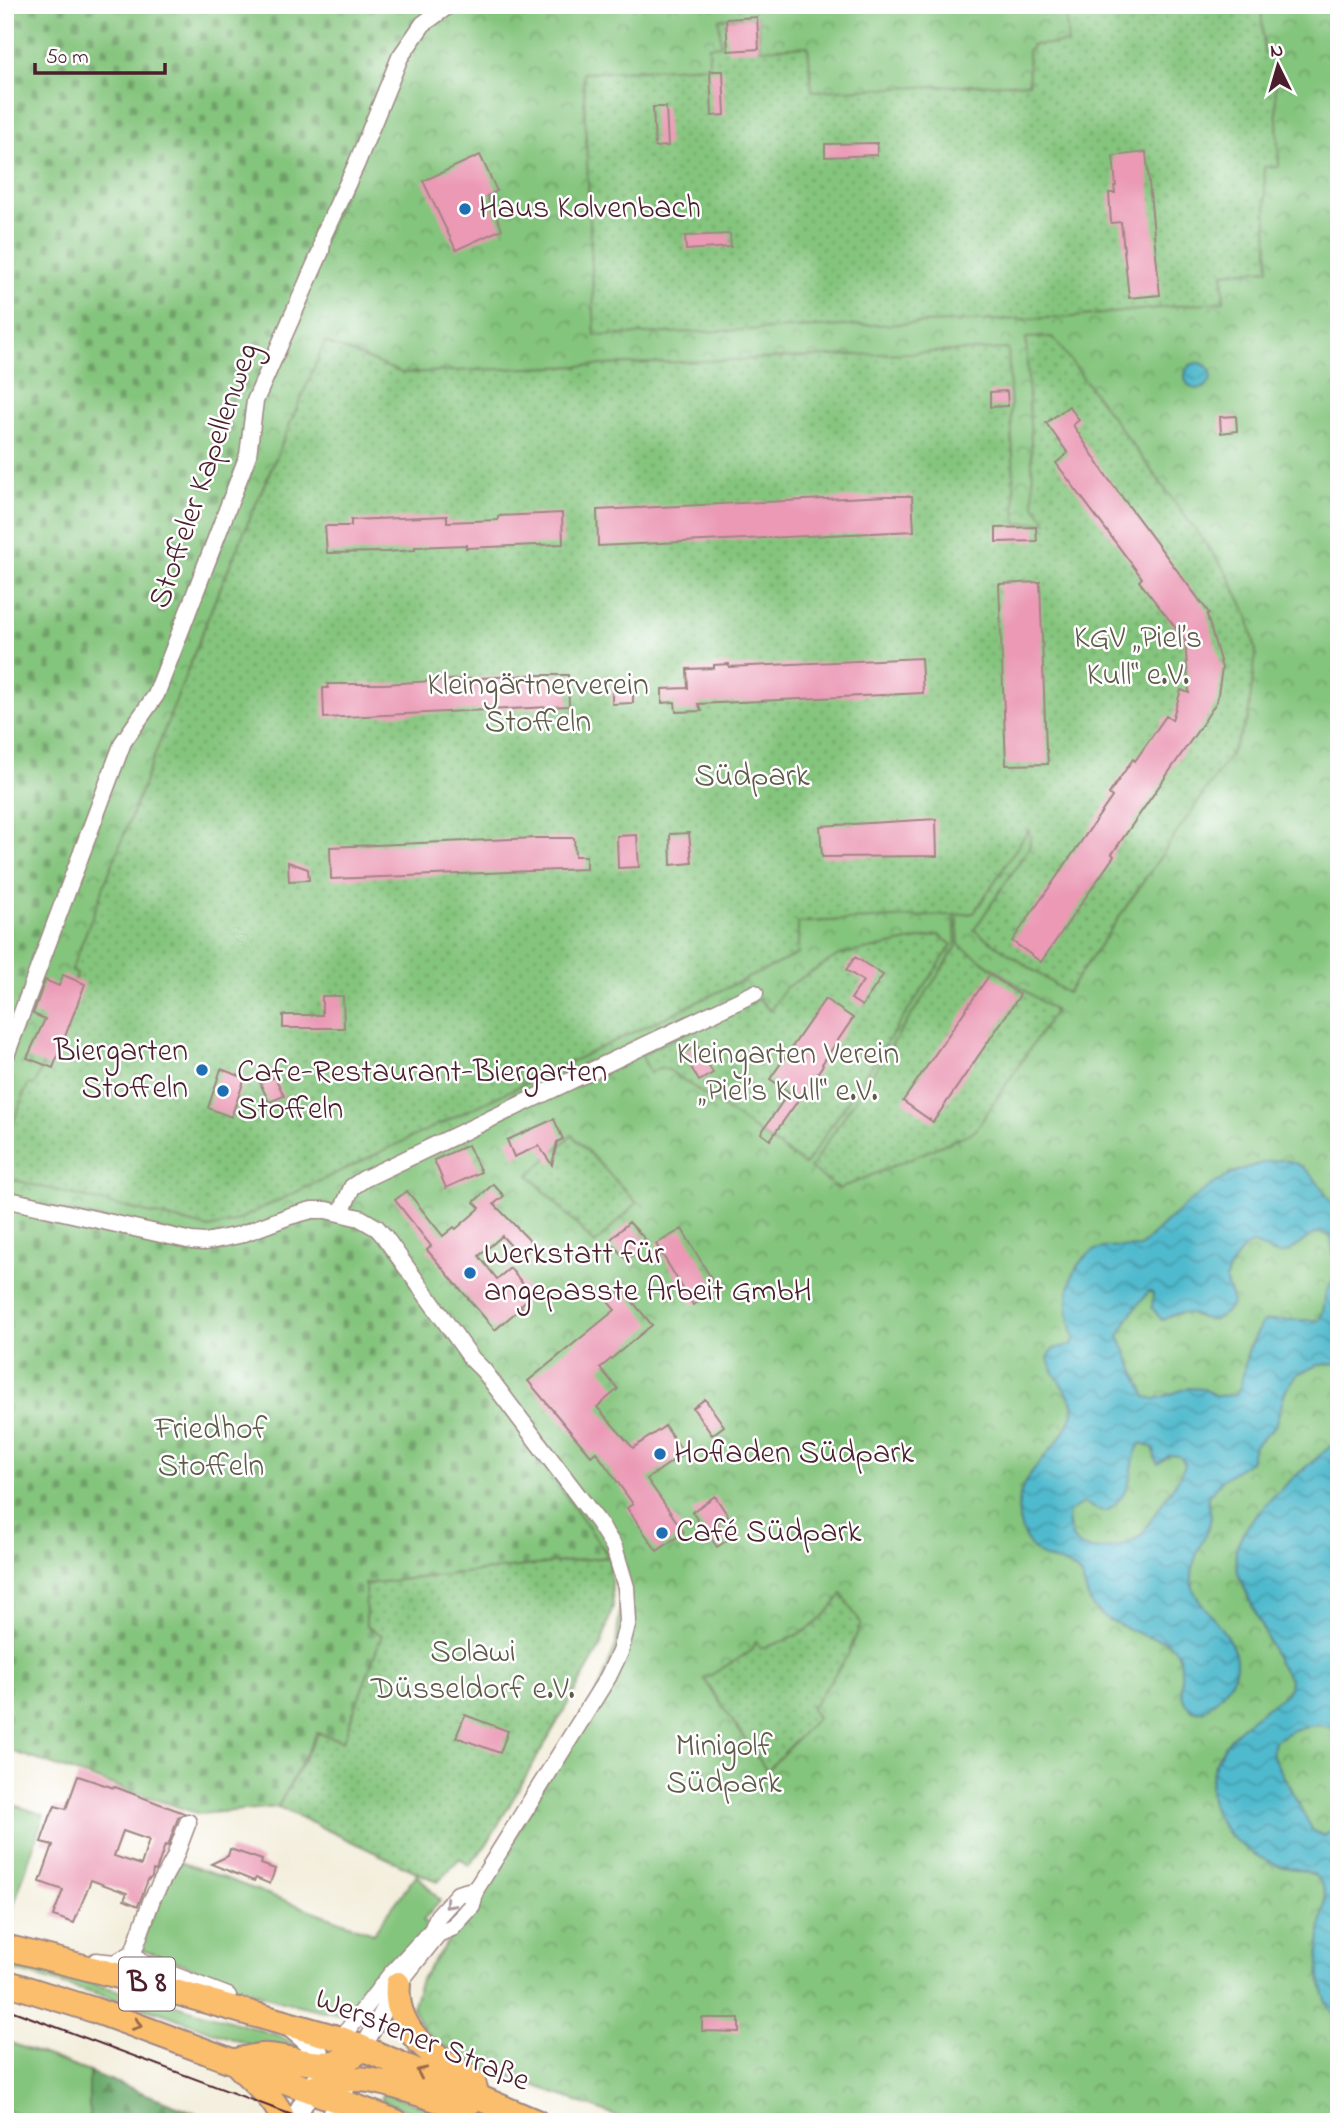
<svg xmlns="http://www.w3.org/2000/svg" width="1344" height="2127" font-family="'Indie Flower',sans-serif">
	<defs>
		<pattern id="forest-firs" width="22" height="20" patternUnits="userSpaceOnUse" patternTransform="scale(1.75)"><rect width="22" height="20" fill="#6baa6c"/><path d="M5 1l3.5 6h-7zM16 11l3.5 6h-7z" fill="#5a8a59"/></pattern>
		<pattern id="cemetery-stones" width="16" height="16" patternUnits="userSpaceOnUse" patternTransform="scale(1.75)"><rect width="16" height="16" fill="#84c57d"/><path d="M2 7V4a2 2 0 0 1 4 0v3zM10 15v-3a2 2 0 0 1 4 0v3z" fill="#6e9f67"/></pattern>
		<pattern id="park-crowns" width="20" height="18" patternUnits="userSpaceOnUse" patternTransform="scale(1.75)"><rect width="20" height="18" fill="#84c57d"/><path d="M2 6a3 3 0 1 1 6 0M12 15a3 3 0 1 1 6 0" fill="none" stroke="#6e9f67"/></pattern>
		<pattern id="garden-dots" width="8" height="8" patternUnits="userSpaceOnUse" patternTransform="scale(1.75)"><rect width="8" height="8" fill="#84c57d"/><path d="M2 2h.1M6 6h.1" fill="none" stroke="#6e9f67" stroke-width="1.8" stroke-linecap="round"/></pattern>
		<pattern id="water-waves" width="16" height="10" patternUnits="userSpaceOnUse" patternTransform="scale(1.75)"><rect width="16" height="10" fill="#50bacd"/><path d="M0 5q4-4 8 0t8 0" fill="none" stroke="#4497a7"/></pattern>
	</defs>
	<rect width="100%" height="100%" fill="#fff"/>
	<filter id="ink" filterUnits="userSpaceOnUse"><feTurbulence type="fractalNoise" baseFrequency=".0143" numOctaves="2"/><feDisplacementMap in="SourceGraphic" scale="14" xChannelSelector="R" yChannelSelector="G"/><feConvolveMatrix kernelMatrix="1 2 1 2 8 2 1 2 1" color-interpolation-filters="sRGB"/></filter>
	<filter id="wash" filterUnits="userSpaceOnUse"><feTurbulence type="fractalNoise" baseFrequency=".00686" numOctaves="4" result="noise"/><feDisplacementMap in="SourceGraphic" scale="28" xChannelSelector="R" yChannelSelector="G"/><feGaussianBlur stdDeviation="1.57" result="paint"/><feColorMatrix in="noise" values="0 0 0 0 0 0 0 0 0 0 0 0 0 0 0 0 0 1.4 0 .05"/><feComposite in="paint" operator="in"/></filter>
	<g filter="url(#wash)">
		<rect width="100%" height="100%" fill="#f3eedb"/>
		<path fill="#84c57d" stroke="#677254" stroke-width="2" d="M5,1802L44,1815L7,1925H5Z
			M175,1860L373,1933L417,1874L440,1901L423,1920L430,1927L349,2016C309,2009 267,1998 229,1983C198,1972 170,1955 137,1950Z
			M5,1962L176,2005L280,2036L302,2050L266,2051L162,2013L5,1968Z
			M5,2041L89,2072V2122H54L5,2111Z
			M383,2093L474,2122H436L380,2100Z"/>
		<path fill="url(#forest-firs)" stroke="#5a644c" stroke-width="2" d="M89,2072L219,2122H89Z"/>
		<path fill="url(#cemetery-stones)" stroke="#677254" stroke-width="2" d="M5,5H436L248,454L5,1056Z
			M5,1199L320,1209L384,1236L609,1557L365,1584L382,1635L343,1741L317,1733L278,1807L199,1814L5,1749Z"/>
		<path fill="url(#park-crowns)" stroke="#677254" stroke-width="2" d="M436,5H1339V2122H631L476,2063L441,2045L421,2026L412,2007L421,1979L483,1891L599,1689L616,1645L621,1598L609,1557L384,1236L326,1210L216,1242L5,1199V1056L121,741L155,694L248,455L255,400L394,76Z"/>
		<path fill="url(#garden-dots)" stroke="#677254" stroke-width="2" d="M1065,5H1261L1264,53L1274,54L1279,166L1264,167L1269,269L1223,273L1224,301L1073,317L595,336L583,73L709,66V46L721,45L719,19L757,17L760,49L808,46L812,91L1029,83L1028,50L1031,49V45L1068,43Z
			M1053,337L1227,573L1248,616L1256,651L1248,719L1230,755L1067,993L974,930L1030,846L1029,829L974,913L957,915L959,945L1055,1011L975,1131L839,1189L810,1168L956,948L954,915L808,922L798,923V954L231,1223L209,1228L5,1178V1145L28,1084L35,1085L77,974L71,971L213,605L325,342L402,373L1008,349L1016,524L1047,522L1034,504L1026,338Z
			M939,935L952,945L805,1165L669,1070L659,1068L650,1073L641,1054L759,999L770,1011L785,988L839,955Z
			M572,1135L637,1203L595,1244L529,1175Z
			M609,1557L613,1606L601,1646L487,1844L469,1866L460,1858L438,1882L278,1807L318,1733L343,1741L382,1635L366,1626L365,1584Z
			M842,1594L861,1624L848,1655L814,1705L810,1707L817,1718L767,1771L704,1679L751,1651L755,1641L761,1648C799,1638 819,1627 842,1594Z"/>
		<path fill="url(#water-waves)" stroke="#4d6c7c" stroke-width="2" fill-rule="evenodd" d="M1185 376a13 13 0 1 1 26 0a13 13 0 1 1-26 0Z
			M1285,1160C1312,1165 1322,1190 1336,1210L1339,1211V1267L1333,1253L1331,1237C1312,1223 1301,1249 1285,1253C1261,1260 1257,1225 1235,1260C1232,1265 1227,1272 1226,1279C1225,1289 1233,1295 1233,1304C1207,1333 1209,1315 1183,1313C1175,1312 1169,1318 1162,1320L1152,1308L1153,1294L1149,1291L1132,1312L1119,1336L1146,1397L1156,1399L1188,1388L1204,1389L1216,1396L1235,1395L1240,1387L1248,1351L1262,1323C1270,1318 1305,1321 1319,1320L1323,1312L1326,1292L1339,1269V1363L1318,1365L1297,1374L1285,1392L1275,1426L1255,1445L1250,1461L1223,1479L1208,1496C1207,1505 1213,1513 1210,1522C1204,1543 1190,1559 1192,1583C1193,1594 1200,1601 1207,1610C1234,1645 1252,1664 1216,1700C1209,1706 1202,1715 1193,1710C1169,1698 1193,1661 1170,1644C1162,1638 1153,1639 1145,1636C1129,1629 1105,1621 1094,1608C1084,1596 1086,1575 1071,1567C1063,1562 1054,1562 1046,1558C1021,1546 1013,1514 1022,1489C1034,1460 1068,1441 1074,1409C1075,1399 1050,1374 1048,1358L1053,1349L1072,1345L1074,1341C1074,1332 1070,1324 1069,1315C1065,1287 1074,1252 1107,1247C1118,1246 1129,1248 1140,1247C1180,1209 1225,1162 1285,1160ZM1141,1443L1154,1448L1155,1460L1158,1464L1170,1455L1179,1456L1185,1463L1182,1473L1142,1534C1128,1549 1077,1560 1071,1534C1069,1525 1067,1521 1069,1512L1082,1503C1089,1504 1095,1510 1103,1511C1109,1511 1112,1507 1116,1503C1138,1481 1128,1459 1141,1443Z
			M1339,1439V1731C1317,1719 1295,1727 1276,1740L1271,1753L1313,1831L1324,1836L1339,1824V2021C1316,1995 1317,1957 1321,1924C1323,1911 1328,1900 1323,1887C1315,1867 1294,1871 1277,1865C1218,1843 1186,1791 1232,1737C1247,1719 1269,1708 1286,1693L1289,1687L1290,1679L1279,1665L1239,1576C1237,1568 1234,1559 1236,1550C1243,1515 1311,1463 1339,1439Z"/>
		<g id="blocks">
			<path fill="#eb99b5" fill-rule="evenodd" d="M757,17L759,49L728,51L726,19Z
				M710,71H723L725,115L712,116Z
				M653,107H666L668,146L655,147Z
				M877,143V155L825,157V144Z
				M1146,152L1160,295L1129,298L1121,222L1111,223L1109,193H1115L1114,186H1116L1113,156Z
				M480,155L497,191L487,196L502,229L456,250L423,181Z
				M730,234L731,247L686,250L685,236Z
				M1007,391L1008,406L990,407V392Z
				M1069,406L1079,420L1073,425L1107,477L1209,613L1207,615L1222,668L1217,701L1203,723L1112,854L1114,856L1041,962L1012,941L1112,797L1109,794L1133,759L1135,761L1166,716L1172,720L1181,690L1189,693L1185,640L1139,581L1142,578L1056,463L1068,453L1046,423Z
				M1236,416L1237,431L1221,433L1220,417Z
				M886,496H912L914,531L598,546L597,510Z
				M562,513L563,544L466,548V545L415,547V550L386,552L327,553L325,526H351V520L447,516V522L498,520V516Z
				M1036,527L1037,541L996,542V528Z
				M1040,582L1046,750H1047L1048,764L1006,765L999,584Z
				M921,658L923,693L698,704L702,711L676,712L675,702L662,703V689L688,688L687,669L714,668V665L729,664V667Z
				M531,675H568L569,706L324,718L323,688H328V684H384Z
				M612,689L633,690V703L612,704Z
				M936,819L937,856L822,857L820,826Z
				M689,833L692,863L671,865L670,834Z
				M637,835L639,867L618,868L617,836Z
				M537,838H574L575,856H586V869L331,879L330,847Z
				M288,862L308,869L309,880L289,881Z
				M855,957L883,975L862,1006L851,999L863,981L846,970Z
				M990,974L1020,995L933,1122L903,1101Z
				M63,975L85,984L53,1068L27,1058L45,1019L33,1014L45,980L59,986Z
				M322,996H343L344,1028H283V1015H322Z
				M825,999L853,1018L822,1064L823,1065L770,1140L761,1133L789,1092L770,1079Z
				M697,1045L713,1073L699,1081L683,1053Z
				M221,1069L245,1078L231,1117L208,1108Z
				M275,1077L284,1096L269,1102L260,1083Z
				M554,1119L563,1139L557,1142L552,1165L539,1146L514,1157L507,1140Z
				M468,1145L481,1172L446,1188L434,1160Z
				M493,1184L504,1196L494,1204L534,1245L521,1257L502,1236L479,1256L497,1279L510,1268L532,1295L520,1306L522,1307L495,1330L427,1250L431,1246L395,1200L407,1191L443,1236L454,1227L456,1229L480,1208L474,1202Z
				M629,1222L647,1241L627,1260L609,1241Z
				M682,1229L718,1290L693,1305L656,1244Z
				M623,1290L652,1325L600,1368L618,1389L597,1407L633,1448L665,1426L684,1453L647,1479L684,1532L657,1551L627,1508L633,1504L596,1452L591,1456L528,1381L615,1310L608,1302Z
				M705,1399L724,1426L712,1435L693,1408Z
				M715,1496L728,1516L717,1523L729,1539L717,1547L692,1512Z
				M465,1715L508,1731L500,1753L456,1737Z
				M78,1776L114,1788L115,1787L184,1813L178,1818L168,1846L165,1845L156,1871L153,1870L152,1877L148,1880L138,1906L124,1900L127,1893L91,1880L74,1923L53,1916L63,1890L40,1882L53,1845L41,1842L50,1817L55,1806L66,1809ZM123,1831L149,1840L141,1865L114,1856Z
				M230,1849L262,1860L261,1864L275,1869L270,1884L256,1878L254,1881L211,1864L228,1856Z
				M702,2018H739V2032L702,2031Z"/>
		</g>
	</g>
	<g filter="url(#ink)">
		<use href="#blocks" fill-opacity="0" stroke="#9e8683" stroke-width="2"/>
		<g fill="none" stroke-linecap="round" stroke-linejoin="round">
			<g stroke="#9e8683" stroke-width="19">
				<path id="minor" d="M5,1058L123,742L156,695L248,455L255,401L321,251L323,236L356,165L400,57L423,24L449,5
					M5,1199L192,1241L205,1242L239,1235L290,1216L312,1210H326L360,1218L377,1228L384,1236L472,1359L484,1371L598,1522L614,1547L626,1587L628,1621L620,1652L608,1677L476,1889L472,1906L452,1928L438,1934L398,1984L363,2048
					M341,1213L352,1187L364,1179L755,993
					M133,1953L142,1963L228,1996
					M96,1961L115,1963L133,1953L152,1899L174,1859L188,1822
					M341,2039L391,1974L432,1930L438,1916L458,1894L476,1889"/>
			</g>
			<g stroke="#9e8683" stroke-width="23">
				<path id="tertiary" d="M291,2028L317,2050L330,2073
					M293,2122L316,2080
					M328,2122L344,2091"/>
			</g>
			<g stroke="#9e8683" stroke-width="28">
				<path id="primary" d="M5,1947L115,1975L341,2039L536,2122
					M5,1982L94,2010L396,2122
					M398,1984C393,2033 436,2058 472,2079L476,2092
					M240,2060C249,2058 259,2055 268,2056C304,2059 331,2076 363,2048
					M237,2064C253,2082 277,2099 284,2122
					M310,2090C353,2067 390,2085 433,2098C447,2103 456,2106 470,2102"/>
			</g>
			<use href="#minor" stroke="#fff" stroke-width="16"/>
			<use href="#tertiary" stroke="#fff" stroke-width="19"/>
			<use href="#primary" stroke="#fabe6d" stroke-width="24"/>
			<path stroke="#4a1f2b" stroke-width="2" d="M5,2008L311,2122"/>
		</g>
		<defs><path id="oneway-chevron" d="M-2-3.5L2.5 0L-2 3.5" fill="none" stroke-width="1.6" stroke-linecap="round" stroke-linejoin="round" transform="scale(1.75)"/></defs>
		<use stroke="#ae9aa0" href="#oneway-chevron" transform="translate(449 1904) rotate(132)"/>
		<g stroke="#996749">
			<use href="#oneway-chevron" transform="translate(137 2025) rotate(20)"/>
			<use href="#oneway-chevron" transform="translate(421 2072) rotate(-155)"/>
		</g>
	</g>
	<g fill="#1f6fb2" stroke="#fff" stroke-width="2.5">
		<circle cx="465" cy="209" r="7"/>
		<circle cx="202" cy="1070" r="7"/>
		<circle cx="223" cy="1091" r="7"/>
		<circle cx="470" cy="1273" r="7"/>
		<circle cx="660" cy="1454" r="7"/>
		<circle cx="662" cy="1533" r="7"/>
	</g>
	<g text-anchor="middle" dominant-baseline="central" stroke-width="5" stroke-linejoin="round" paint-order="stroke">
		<rect fill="#fff" stroke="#80626b" stroke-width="2" x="119" y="1957.5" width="56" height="53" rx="5"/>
		<g font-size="30" font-weight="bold" fill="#4a1f2b">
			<text x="147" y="1984">B 8</text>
		</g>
		<g font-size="32" fill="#4a1f2b" stroke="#fff" text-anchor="start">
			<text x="479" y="209">Haus Kolvenbach</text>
			<text x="188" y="1052" text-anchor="end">Biergarten<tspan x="188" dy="37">Stoffeln</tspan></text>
			<text x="237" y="1073">Cafe-Restaurant-Biergarten<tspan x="237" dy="37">Stoffeln</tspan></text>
			<text x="484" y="1255">Werkstatt für<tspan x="484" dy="37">angepasste Arbeit GmbH</tspan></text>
			<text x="674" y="1454">Hofladen Südpark</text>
			<text x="676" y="1533">Café Südpark</text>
		</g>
		<g font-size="32" fill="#4a1f2b" stroke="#fff">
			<text transform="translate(205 476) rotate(-71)">Stoffeler Kapellenweg</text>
			<text transform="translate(422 2041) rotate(22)">Werstener Straße</text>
		</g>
		<g font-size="32" fill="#5e5948" stroke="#fff">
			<text x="1138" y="639">KGV „Piel’s<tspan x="1138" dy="37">Kull“ e.V.</tspan></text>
			<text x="538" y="686">Kleingärtnerverein<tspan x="538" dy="37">Stoffeln</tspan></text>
			<text x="752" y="777">Südpark</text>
			<text x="788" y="1055">Kleingarten Verein<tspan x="788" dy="37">„Piel’s Kull“ e.V.</tspan></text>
			<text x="211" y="1430">Friedhof<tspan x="211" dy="37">Stoffeln</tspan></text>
			<text x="473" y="1653">Solawi<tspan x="473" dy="37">Düsseldorf e.V.</tspan></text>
			<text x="724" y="1747">Minigolf<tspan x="724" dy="37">Südpark</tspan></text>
		</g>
	</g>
	<rect width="1344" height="2127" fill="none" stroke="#fff" stroke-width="28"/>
	<g transform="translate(1278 66) rotate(355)" stroke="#ffffff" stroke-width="5" paint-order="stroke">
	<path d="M0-5L12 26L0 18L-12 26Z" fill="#4a1f2b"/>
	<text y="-10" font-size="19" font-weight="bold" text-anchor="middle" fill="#4a1f2b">N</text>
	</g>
	<path d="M35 63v10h130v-10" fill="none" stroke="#4a1f2b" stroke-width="3.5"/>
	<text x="46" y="63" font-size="21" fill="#4a1f2b" stroke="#ffffff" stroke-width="5" paint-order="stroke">50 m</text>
</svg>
